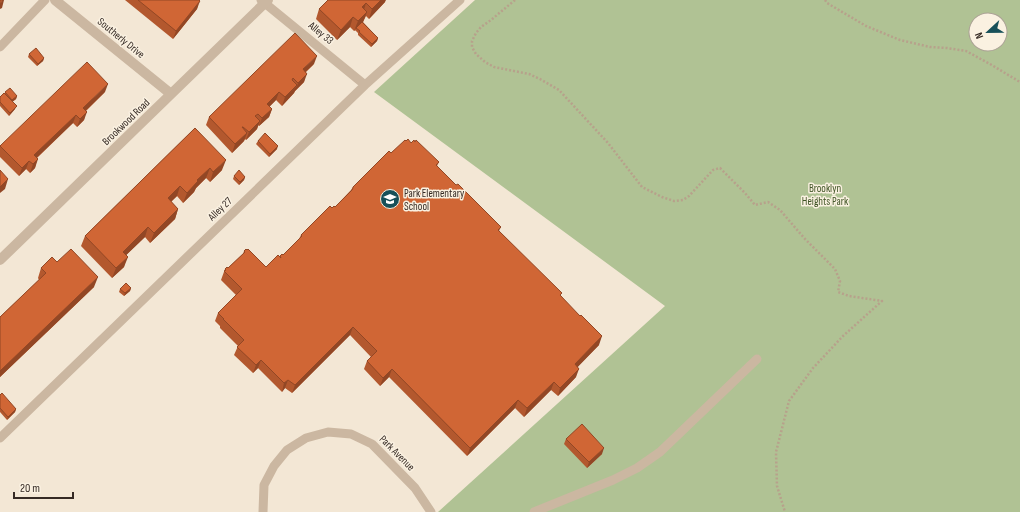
<svg xmlns="http://www.w3.org/2000/svg" width="1020" height="512" font-family="'Sofia Sans Condensed',sans-serif">
	<rect width="100%" height="100%" fill="#f3e7d5"/>
	<path fill="#b0c294" fill-rule="evenodd" d="M475,0H1020V512H438L665,306L374,92ZM976,20H1000V44H976Z"/>
	<g fill="none" stroke-linecap="round" stroke-linejoin="round">
		<path stroke="#b7a18b" stroke-width="2.5" stroke-dasharray="2 2" stroke-linecap="butt" d="M515,0L491,20L481,27L476,33L472,41V47L476,54L485,62L494,67L529,74L540,79L559,90L608,143L642,187L662,197L674,201L683,200L689,196L713,170L720,168L745,193L755,205L768,202L780,210L805,239L835,269L840,281L838,292L849,296L882,301L843,336L813,368L789,401L776,452L777,486L785,512
			M825,0L827,3L866,26L900,40L930,47L947,48L966,51L990,64L1020,82"/>
		<path stroke="#cbb7a1" stroke-width="9" d="M261,0L365,85
			M0,47L45,0
			M0,438L365,85L460,0
			M263,512L264,485L274,466L287,450L306,438L328,432L351,434L372,444L415,488L431,512
			M534,512L613,480L637,468L660,452L757,359"/>
		<path stroke="#cbb7a1" stroke-width="10" d="M55,0L171,94
			M0,260L268,0"/>
	</g>
	<path fill="#b3582e" d="M125,0H199L197,9L173,39Z
		M328,0L385,2L369,19L366,16L363,22L378,38L377,41L371,47L358,35V33L355,30H356L354,31L350,27L337,40L316,19L319,9Z
		M29,54L44,58L43,61L37,66L28,57Z
		M314,64L306,72L304,82L295,91L294,93L282,106L276,100L269,107L272,109L269,117L259,126L258,125L257,129L246,140L245,139L244,141L232,153L206,125L209,117Z
		M5,92L17,96L16,99L12,102L15,109L9,116L0,106V97L5,94Z
		M105,92L86,111L84,120L77,127L73,123L37,158L35,168L30,173L26,169L19,176L0,157V146Z
		M195,128L222,170L210,182L206,178L196,188L194,192L183,203L177,196L171,202L178,209L175,219L150,243L145,237L126,255L124,267L112,278L81,246L85,236Z
		M258,141L277,149L269,157L256,144Z
		M406,141L411,143L439,162L437,166L456,185L501,227L499,231L561,296L599,345L577,367L576,377L558,396L551,390L524,417L515,408L467,456L389,377L380,386L364,369L367,361L371,357L350,335L292,393L285,388L282,392L258,368L253,373L234,355L238,346L220,328V326L215,321L218,313L236,295L221,280L225,269L228,268L243,254L244,251L266,267L280,256L283,255L299,239L301,235L332,208L335,207L351,190L353,187Z
		M234,176L245,177L244,180L239,185L233,179Z
		M57,262L94,287L0,377V317L39,280L38,278L41,268Z
		M131,288L130,291L124,296L119,292L120,289Z
		M0,395L16,409L15,412L7,420L0,412Z
		M566,439L602,454L587,468L564,444Z"/>
	<path fill="#924725" d="M3,0H4L2,8L0,9V4Z
		M381,0H386L385,2L369,19L372,9Z
		M200,1L197,9L173,39L176,31Z
		M366,3L363,13L362,7Z
		M367,12L363,22L357,28H356L354,31L358,21Z
		M353,17L350,27L337,40L341,30Z
		M378,38L377,41L371,47L372,44Z
		M317,56L314,64L300,77L303,69Z
		M44,58L43,61L37,66L38,64Z
		M307,74L304,82L295,91L294,93L282,106L285,97L297,86L298,83Z
		M108,84L105,92L80,116L83,108Z
		M279,92L276,100L264,112L267,104Z
		M17,96L16,99L11,103L12,100Z
		M17,106L15,109L9,116L10,113Z
		M272,109L269,117L259,126L262,118Z
		M87,112L84,120L77,127L80,119Z
		M76,115L73,123L31,163L34,155Z
		M260,121L257,129L246,140L249,132Z
		M247,133L244,141L232,153L235,144Z
		M278,146L277,149L269,157L270,154Z
		M38,159L35,168L30,173L33,164Z
		M226,160L222,170L210,182L213,172Z
		M29,161L26,169L19,176L22,168Z
		M210,168L206,178L196,188L194,192L183,203L187,193L197,180Z
		M245,177L244,180L239,185L240,182Z
		M8,179L5,189L0,193V187Z
		M180,186L177,196L164,208L168,198Z
		M178,209L175,219L150,243L154,233Z
		M148,227L145,237L119,262L123,252Z
		M128,257L124,267L112,278L116,268Z
		M98,277L94,287L0,377V371Z
		M131,288L130,291L124,296L125,293Z
		M353,327L350,335L292,393L295,385Z
		M602,336L599,345L572,373L575,364Z
		M261,360L258,368L253,373L256,365Z
		M392,369L389,377L380,386L383,378Z
		M579,369L576,377L558,396L560,388Z
		M288,380L285,388L282,392L284,383Z
		M554,382L551,390L524,417L527,408Z
		M518,400L515,408L467,456L470,448Z
		M16,409L15,412L7,420L8,417Z
		M604,448L602,454L587,468L589,462Z"/>
	<path fill="#d06635" stroke="#924725" d="M0,0H3L0,4Z
		M138,0H199L200,1L176,31Z
		M328,0H381L372,9L366,3L362,7L367,12L358,21L353,17L341,30L319,9Z
		M362,22L378,38L372,44L359,32L360,31L356,28Z
		M295,33L317,56L303,69L307,74L298,83L293,78L292,80L297,85L285,97L279,92L267,104L272,109L262,118L258,114L255,116L260,121L249,132L243,127H242L247,133L235,144L209,117Z
		M36,48L44,58L38,64L29,54Z
		M87,62L108,84L83,108L87,112L80,119L76,115L34,155L38,159L33,164L29,161L22,168L0,146Z
		M10,88L17,96L12,100L5,92Z
		M4,93L17,106L10,113L0,102V97Z
		M195,128L226,160L213,172L210,168L197,180L198,181L187,193L180,186L168,198L178,209L154,233L148,227L123,252L128,257L116,268L85,236Z
		M265,133L278,146L270,154L258,141Z
		M408,139L411,143L414,140L415,142L416,140L439,162L436,165L456,185L458,184L501,227L498,230L562,293L560,295L580,316L581,315L602,336L575,364L579,369L560,388L554,382L527,408L518,400L470,448L392,369L383,378L367,361L377,351L353,327L295,385L288,380L284,383L261,360L256,365L237,347L244,340L223,319H224L218,313L242,289L224,271L226,270L225,269L227,267L228,268L245,252L244,251L246,249L247,250L248,249L266,267L278,255L281,258L280,256L282,254L283,255L302,236L301,235L330,206L332,208L334,206L335,207L352,190L353,188V187L389,151L391,153L405,140L406,141Z
		M0,170L8,179L0,187Z
		M239,170L245,177L240,182L234,176Z
		M71,249L98,277L0,371V317L46,273L41,268L52,257L57,262Z
		M126,283L131,288L125,293L120,289Z
		M2,393L16,409L8,417L0,408V395Z
		M582,424L604,448L589,462L566,439Z"/>
	<defs>
		<g id="school-disc" transform="scale(1)"><circle r="9.5" fill="#175059" stroke="#faf1e1"/><path d="M0-5L7-2L0 1L-7-2ZM-4 1L0 2.5L4 1V4Q0 6-4 4Z" fill="#fff"/></g>
	</defs>
	<g fill-rule="evenodd">
		<use href="#school-disc" x="390" y="199"/>
	</g>
	<g text-anchor="middle" dominant-baseline="central" stroke-width="3" stroke-linejoin="round" paint-order="stroke">
		<g font-size="11" fill="#352a24" stroke="#faf1e1">
			<text transform="translate(321 33) rotate(39)">Alley 33</text>
			<text transform="translate(121 38) rotate(39)">Southerly Drive</text>
			<text transform="translate(126 122) rotate(-44)">Brookwood Road</text>
			<text transform="translate(220 209) rotate(-44)">Alley 27</text>
			<text transform="translate(397 453) rotate(45)">Park Avenue</text>
		</g>
		<g font-size="11" fill="#405526" stroke="#faf1e1">
			<text x="825" y="188">Brooklyn<tspan x="825" dy="13">Heights Park</tspan></text>
		</g>
		<g font-size="11" fill="#352a24" stroke="#faf1e1" text-anchor="start">
			<text x="404" y="193">Park Elementary<tspan x="404" dy="13">School</tspan></text>
		</g>
	</g>
	<g transform="translate(988 32) rotate(248)"><circle r="19" fill="#faf1e1" stroke="#aba195"/>
	<path d="M0-3L7 15L0 10L-7 15Z" fill="#175059"/>
	<text y="-6" font-size="11" font-weight="bold" text-anchor="middle" fill="#352a24">N</text>
	</g>
	<path d="M14 492v6h59v-6" fill="none" stroke="#352a24" stroke-width="2"/>
	<text x="20" y="492" font-size="12" fill="#352a24" stroke="#faf1e1" stroke-width="3" paint-order="stroke">20 m</text>
</svg>
